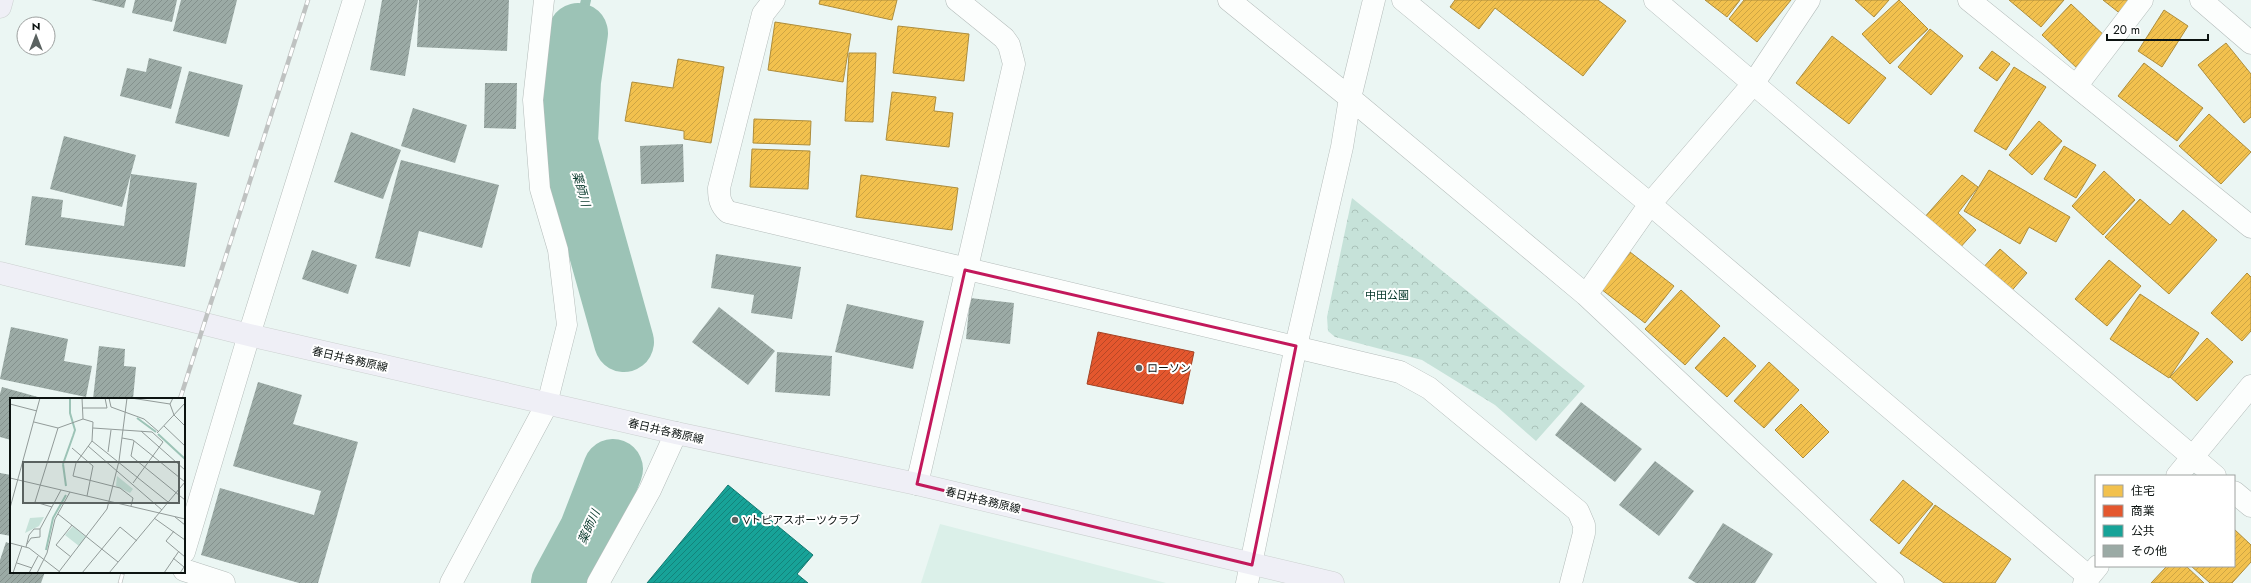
<svg xmlns="http://www.w3.org/2000/svg" width="2251" height="583" font-family="Jost,'Noto Sans JP',sans-serif">
	<defs>
		<pattern id="park-crowns" width="20" height="18" patternUnits="userSpaceOnUse"><rect width="20" height="18" fill="#c6e2d9"/><path d="M2 6a3 3 0 1 1 6 0M12 15a3 3 0 1 1 6 0" fill="none" stroke="#a9c1b9"/></pattern>
		<pattern id="homes-hatch" width="6" height="6" patternUnits="userSpaceOnUse"><rect width="6" height="6" fill="#f2c14e"/><path d="M-1 1l2-2M0 6l6-6M5 7l2-2" fill="none" stroke="#cea543"/></pattern>
		<pattern id="shops-hatch" width="6" height="6" patternUnits="userSpaceOnUse"><rect width="6" height="6" fill="#e4572e"/><path d="M-1 1l2-2M0 6l6-6M5 7l2-2" fill="none" stroke="#b74726"/></pattern>
		<pattern id="public-hatch" width="6" height="6" patternUnits="userSpaceOnUse"><rect width="6" height="6" fill="#17a398"/><path d="M-1 1l2-2M0 6l6-6M5 7l2-2" fill="none" stroke="#13847b"/></pattern>
		<pattern id="building-hatch" width="6" height="6" patternUnits="userSpaceOnUse"><rect width="6" height="6" fill="#9baaa5"/><path d="M-1 1l2-2M0 6l6-6M5 7l2-2" fill="none" stroke="#84918d"/></pattern>
	</defs>
	<rect width="100%" height="100%" fill="#ebf6f3"/>
	<path fill="#dbf0e9" d="M940,524L1166,583H921Z"/>
	<path fill="url(#park-crowns)" d="M1352,198L1585,386L1536,441L1495,405L1422,360L1335,337L1328,331L1327,317Z"/>
	<path fill="url(#homes-hatch)" stroke="#ad8d3c" d="M820,0H897L892,20L819,4Z
		M1455,0H1598L1626,21L1583,76L1495,8L1479,29L1450,7Z
		M1705,0H1740L1727,17Z
		M1744,0H1791L1757,42L1729,19Z
		M1855,0H1889L1874,17Z
		M1899,0L1928,29L1890,64L1862,34Z
		M2009,0H2064L2041,27Z
		M2103,0H2134L2122,15Z
		M2071,4L2108,39L2079,70L2042,35Z
		M2164,10L2188,26L2162,67L2138,51Z
		M775,22L851,34L843,82L768,70Z
		M898,26L969,34L964,81L893,73Z
		M1930,29L1963,56L1931,95L1898,67Z
		M1832,36L1886,78L1849,124L1796,83Z
		M2226,43L2251,74V117L2244,123L2198,65Z
		M1992,51L2010,64L1997,81L1979,68Z
		M849,53H876L873,122L845,121Z
		M678,59L724,67L711,143L684,139V131L625,121L632,82L673,88Z
		M2144,63L2203,108L2177,141L2118,96Z
		M2014,67L2046,87L2006,150L1974,131Z
		M892,92L936,97L934,111L953,113L949,147L886,140Z
		M2209,114L2251,152L2221,184L2179,146Z
		M754,119L811,121L810,145L753,143Z
		M2039,121L2062,141L2032,175L2009,155Z
		M2064,146L2096,165L2076,198L2044,179Z
		M752,149L810,151L808,189L750,187Z
		M1989,170L2070,217L2056,242L2029,227L2020,244L1964,211Z
		M2104,171L2135,200L2103,235L2072,206Z
		M861,175L958,188L952,230L856,217Z
		M1962,175L1978,187L1958,213L1976,230L1958,250L1923,219Z
		M2140,199L2170,225L2183,210L2217,240L2169,294L2105,237Z
		M2000,249L2027,273L2008,295L1981,270Z
		M1630,252L1674,286L1645,323L1601,289Z
		M2109,260L2141,286L2107,326L2075,299Z
		M2247,273L2251,277V331L2242,341L2211,313Z
		M1681,290L1720,326L1685,365L1645,329Z
		M2140,294L2199,333L2169,378L2110,339Z
		M1724,337L1756,366L1727,397L1695,368Z
		M2207,338L2233,362L2197,401L2170,377Z
		M1769,362L1799,390L1764,428L1734,401Z
		M1801,404L1829,432L1803,458L1775,430Z
		M1903,480L1933,504L1899,544L1870,520Z
		M1935,505L2011,559L1995,583H1944L1900,553Z
		M2234,529L2251,545V562L2232,583H2210L2191,566H2234Z
		M2167,566H2186L2204,583H2151Z"/>
	<path fill="url(#shops-hatch)" stroke="#a34325" d="M1098,332L1194,352L1183,404L1087,384Z"/>
	<path fill="url(#public-hatch)" stroke="#147870" d="M728,485L813,555L797,574L808,583H647Z"/>
	<g fill="none" stroke-linecap="round" stroke-linejoin="round">
		<path stroke="#9cc3b6" stroke-width="10" d="M578,33L586,0"/>
		<path stroke="#9cc3b6" stroke-width="60" d="M578,33L571,81L568,142L624,342
			M561,583L589,531L613,469"/>
	</g>
	<path fill="url(#building-hatch)" d="M91,0H126L124,8Z
		M135,0H177L172,22L132,13Z
		M181,0H237L226,44L173,31Z
		M382,0H418L405,76L370,70Z
		M419,0H509L507,51L417,47Z
		M149,58L182,67L171,109L120,96L127,68L146,72Z
		M189,71L243,85L229,137L175,123Z
		M485,83H517L516,129L484,128Z
		M413,108L467,125L455,163L401,146Z
		M351,132L401,150L383,199L334,182Z
		M64,136L136,155L122,207L50,189Z
		M683,144L684,182L641,184L640,146Z
		M401,160L499,185L482,248L419,231L410,267L375,258Z
		M131,174L197,183L185,267L25,245L32,196L63,200L61,217L124,226Z
		M312,250L357,265L348,294L302,279Z
		M716,254L801,267L792,319L751,313L754,295L711,288Z
		M970,298L1014,303L1010,344L966,339Z
		M847,304L924,321L913,369L835,352Z
		M719,307L775,351L748,385L692,342Z
		M11,327L68,339L64,361L92,366L86,397L0,379Z
		M99,346L125,349L124,366L136,367L133,399H93Z
		M777,352L832,356L830,396L775,392Z
		M258,382L302,395L293,424L358,442L318,583H299L201,555L220,488L314,515L321,491L233,466Z
		M2,387L45,399H11V440L0,437V394Z
		M1581,402L1642,449L1615,482L1555,435Z
		M1655,461L1694,491L1659,536L1619,505Z
		M0,473L11,475V536L0,534Z
		M1723,523L1773,554L1755,583H1696L1688,578Z
		M6,542L11,544V572H45L41,583H0V560Z"/>
	<g fill="none" stroke-linecap="round" stroke-linejoin="round">
		<g stroke="#b4bcba" stroke-width="21">
			<path id="service" d="M544,0L533,100L540,189L558,250L567,325L547,404"/>
		</g>
		<g stroke="#b4bcba" stroke-width="23">
			<path id="minor" d="M774,0L763,14L719,188C719,198 720,205 728,212L1400,372L1429,388L1578,511L1584,525V533L1571,583
				M1229,0L1350,98L1586,295L1893,583
				M1403,0L1650,204L2089,577
				M1655,0L2215,476
				M1969,0L2251,227
				M2201,0L2251,43
				M2077,85L2142,0
				M1586,295L1650,204L1753,84L1809,0
				M917,484L1014,64L1009,45L1004,38L957,0
				M2234,492L2251,506
				M184,552L249,335L354,0
				M184,570L224,583
				M451,583L547,404
				M598,583L650,490L676,433
				M1247,583L1296,346L1342,147L1350,98L1374,0"/>
		</g>
		<g stroke="#b4bcba" stroke-width="23">
			<path id="tertiary" d="M2177,476L2251,386
				M2084,583L2098,566"/>
		</g>
		<g stroke="#ccd1d0" stroke-width="23">
			<path id="primary" d="M0,7L2,0
				M0,273L249,335L676,433L917,484L1333,583"/>
		</g>
		<use href="#service" stroke="#fcfefd" stroke-width="20"/>
		<use href="#minor" stroke="#fcfefd" stroke-width="22"/>
		<use href="#tertiary" stroke="#fcfefd" stroke-width="22"/>
		<use href="#primary" stroke="#efeff6" stroke-width="22"/>
		<g stroke="#bfc2c1" stroke-width="4.5">
			<path id="rail" d="M180,399L308,0
				M120,583L123,572"/>
		</g>
		<use href="#rail" stroke="#fff" stroke-width="3" stroke-dasharray="9" stroke-linecap="butt"/>
	</g>
	<path fill="none" stroke="#c2185b" stroke-width="3" stroke-linejoin="round" d="M965,270L1296,346L1252,565L917,484Z"/>
	<g fill="#5a6260" stroke="#fff" stroke-width="1.5">
		<circle cx="1139" cy="368" r="4"/>
		<circle cx="735" cy="520" r="4"/>
	</g>
	<g text-anchor="middle" dominant-baseline="central" stroke-width="4" stroke-linejoin="round" paint-order="stroke">
		<g font-size="11" fill="#033428" stroke="#fff">
			<text x="1387" y="295">中田公園</text>
		</g>
		<g font-size="11" fill="#0c1311" stroke="#fff">
			<text transform="translate(350 359) rotate(13)">春日井各務原線</text>
			<text transform="translate(666 431) rotate(13)">春日井各務原線</text>
			<text transform="translate(983 500) rotate(14)">春日井各務原線</text>
		</g>
		<g font-size="11" fill="#0c1311" stroke="#fff" text-anchor="start">
			<text x="1147" y="368">ローソン</text>
			<text x="743" y="520">Vトピアスポーツクラブ</text>
		</g>
		<g font-size="12" font-style="italic" fill="#134135" stroke="#fff">
			<text transform="translate(581 189) rotate(74)">薬師川</text>
			<text transform="translate(589 527) rotate(-66)">薬師川</text>
		</g>
	</g>
	<g transform="translate(10 398)">
		<rect width="175" height="175" fill="#ebf6f3"/>
		<path d="M107,78L123,91L120,95L106,88ZM34,119L29,128L15,135L20,120ZM63,128L76,139L69,148L55,137Z" fill="#c6e2d9"/>
		<path fill="none" stroke="#9cc3b6" stroke-width="2" d="M60,0V15L65,32L63,38M127,20L146,34M148,36L175,61M53,66L63,38M53,66L56,88M36,152L43,120L56,97"/>
		<path fill="none" stroke="#929b99" stroke-width="1" d="M72,0L73,21M99,0L101,9L134,21L149,34M121,0L160,6M163,0L160,6L164,17L175,28M0,6L27,13M73,10H97L95,0M24,24L48,30M154,28L175,48M83,30L142,34L153,44L123,85M131,33L175,72M147,35L175,5M112,40L123,42L175,84M82,43L158,104M124,43L121,58L175,102M78,48L152,112M62,50L83,68L77,98M98,54L101,32M0,80L175,121M42,109L25,104L48,30L73,21L83,24L82,43L66,65L63,78L110,90L123,100L121,108M0,110L30,0M48,116L108,164M165,119L175,127M144,120L175,142M30,131L51,92M164,133L156,143L175,159M0,145L19,150L50,174M16,149L19,137L24,131H30V139L21,140L17,146M61,159L46,147L62,127M163,160L174,169L170,175M7,165L22,170M3,175L12,148M19,175L28,158M27,175L37,155L45,121L60,94M48,175L97,111L109,63L117,0M72,175L110,129L127,143M99,175L175,84M154,175L169,153"/>
		<path fill="#5a6260" fill-opacity="0.15" stroke="#5a6260" stroke-width="2" d="M13,64H169V105H13Z"/>
		<rect width="175" height="175" fill="none" stroke="#0c1311" stroke-width="2"/>
	</g>
	<rect x="2095" y="475" width="140" height="92" fill="#ffffff" stroke="#9ea1a0"/>
	<rect x="2103" y="485" width="20" height="12" fill="#f2c14e" stroke="#9ea1a0"/>
	<text x="2131" y="495" font-size="12" fill="#0c1311">住宅</text>
	<rect x="2103" y="505" width="20" height="12" fill="#e4572e" stroke="#9ea1a0"/>
	<text x="2131" y="515" font-size="12" fill="#0c1311">商業</text>
	<rect x="2103" y="525" width="20" height="12" fill="#17a398" stroke="#9ea1a0"/>
	<text x="2131" y="535" font-size="12" fill="#0c1311">公共</text>
	<rect x="2103" y="545" width="20" height="12" fill="#9baaa5" stroke="#9ea1a0"/>
	<text x="2131" y="555" font-size="12" fill="#0c1311">その他</text>
	<g transform="translate(36 36)"><circle r="19" fill="#ffffff" stroke="#9ea1a0"/>
	<path d="M0-3L7 15L0 10L-7 15Z" fill="#5a6260"/>
	<text y="-6" font-size="11" font-weight="bold" text-anchor="middle" fill="#0c1311">N</text>
	</g>
	<path d="M2107 34v6h101v-6" fill="none" stroke="#0c1311" stroke-width="2"/>
	<text x="2113" y="34" font-size="12" fill="#0c1311" stroke="#ffffff" stroke-width="3" paint-order="stroke">20 m</text>
</svg>
